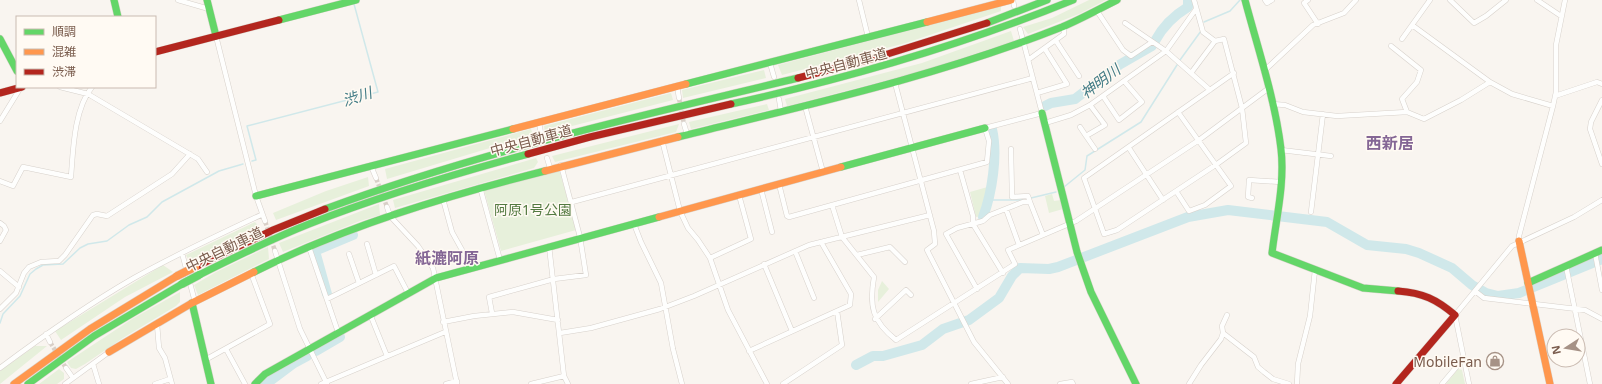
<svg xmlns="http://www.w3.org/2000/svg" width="1602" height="384" font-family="'Noto Sans','Noto Sans JP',sans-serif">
	<rect width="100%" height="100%" fill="#f9f5f0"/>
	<path fill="#e7f0db" d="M1089,0H1106L1079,14L1028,34L1023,27L1052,18Z
		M1001,6V11L906,43L782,75L778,65Z
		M1011,31L1014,41L922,71L787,106L785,99L922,63Z
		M764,70L766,78L683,98L682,90Z
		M671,93L673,100L545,133L544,126Z
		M767,104L769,110L691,129L689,122Z
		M679,124L676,132L555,162L552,156Z
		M531,129L533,135L387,179L385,169Z
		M536,158L538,162L534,168L395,208L393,200Z
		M559,169L576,230L501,251L484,190Z
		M368,177L369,186L276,220L273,213L326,191Z
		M991,186L989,197L983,216L976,217L970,192Z
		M1052,194L1054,201L1061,200L1063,209L1049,213L1045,196Z
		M379,204L380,215L360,221L283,252L279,243Z
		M255,222L260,228L189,261L186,255Z
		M268,247L269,259L198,295L194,285L216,272Z
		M163,265L173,272L125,297L61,340L55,331Z
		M882,281L889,289L878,302V290Z
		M180,292V302L176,306L123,338L85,364L76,369L71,368L67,362L132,319Z
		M35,346H47L0,384V371Z
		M59,369L64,373V379L57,384H39Z
		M1458,369L1462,370L1465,384H1446Z"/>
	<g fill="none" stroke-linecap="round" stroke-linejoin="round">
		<path stroke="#d0e8ea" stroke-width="1.5" d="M1204,22L1230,11L1240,0
			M1180,60L1201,31
			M252,161L256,160L247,126L378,92L354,4
			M1064,187L1085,170L1087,156L1141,122L1177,65
			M1031,198L1056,192
			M989,200H1023
			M0,323L3,314L20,296L30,274L36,269L43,265L63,264L80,248L88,244L107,241L129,225L147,217L162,202L219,171L243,164"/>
		<path stroke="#d0e8ea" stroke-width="10" d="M1155,41C1163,26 1173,16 1188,7V0
			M1045,106L1051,103L1075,99L1119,65L1152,46
			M983,217C992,193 998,155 992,129
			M327,294L315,251L353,235
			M316,351L340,337
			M856,365L873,356H883L922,345L943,329L969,320L999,298L1012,276L1020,268L1049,269L1058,267L1188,217L1228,210L1327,222L1367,245L1406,249L1419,253L1452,268L1472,285L1486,293L1498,296L1519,293L1602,259
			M266,384L294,363L307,356"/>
		<path stroke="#d9cfc7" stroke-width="4.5" stroke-dasharray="4.5 2" stroke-linecap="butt" d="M679,98L684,124
			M376,178L387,207
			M265,221L275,251
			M50,342L66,368"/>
		<g stroke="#d7d1cb" stroke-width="5.5">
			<path id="street" d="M178,0L209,9
				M859,0L868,37
				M1013,0L1014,6
				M1194,0L1203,32L1215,41L1224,39L1242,108L1246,143L1217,164L1117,230L1104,234L1084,178L1234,73
				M1265,0L1267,3L1272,0
				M1308,0L1304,3L1318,24
				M1450,0L1474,23L1486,16L1506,0
				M1537,0L1561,16
				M1097,11L1123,50L1131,56L1152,42
				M1125,23L1166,51L1210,90
				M1412,25L1490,82
				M216,36L256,196L265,221
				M1402,39L1430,0
				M1056,41L1079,76
				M1391,46L1421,70L1417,82L1402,99L1407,112
				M1028,60L1064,34V26
				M770,63L774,77
				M1264,71L1313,25L1344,13L1356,0
				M1191,73L1215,41
				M895,83L934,231L935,244L927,250L974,342L1008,384
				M677,86L679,98
				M60,87L88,94L198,159L207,172
				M1037,93L1067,84L1045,49
				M1103,96L1119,120L1142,102L1124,81
				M1555,96L1597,82L1602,84
				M779,99L781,111
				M1602,100L1591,122L1590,129L1602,164
				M1272,104L1285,105L1303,112L1337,116L1407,112L1424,119L1461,100L1490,82L1512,94L1553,106
				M1090,105L1105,125L1086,136L1095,149
				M805,106L823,172
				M0,121L21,87
				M539,123L541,133
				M1045,123L1071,115L1090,105L1166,51L1196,9
				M684,124L687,134
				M1080,127L1086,136
				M662,140L680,211L688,228L698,240L710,258L728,310L767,384
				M1129,148L1163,200
				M1011,149L1012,197L1028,196L1030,202
				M1281,150L1331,156
				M547,158L550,168
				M371,166L376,178
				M960,170L973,216V224L1003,273
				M0,181L13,186L23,167L71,177C73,150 74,109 92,87
				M779,184L787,216L789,217L987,162L989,141L985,128L1042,113L1020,29
				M480,187L500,260
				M761,189L772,232
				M1176,191L1189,211L1205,205L1231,186L1178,112
				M1252,198L1248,197L1249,180L1281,182
				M443,199L452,232L472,268
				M572,202L1033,78
				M832,205L842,237L874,277C869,306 872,321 896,340L1015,264L1008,250L1076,221L1199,140L1269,88
				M387,207L390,216L418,246L433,268L457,384
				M1006,209L1019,245
				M1311,212L1323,114
				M0,223L4,226L6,230L0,241
				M634,224L641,242L661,283L673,349L682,384
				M1519,241V236L1553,106L1556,92V45L1565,0
				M367,244L376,275
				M549,246L564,376L568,384
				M309,247L338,332
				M275,251L300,329L327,384
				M795,251L814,298
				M182,253L195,302
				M1595,253L1602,290
				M349,254L359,283
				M857,255L890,247L905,262
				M710,258L751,239L739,195
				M764,264L792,331
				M1566,266L1590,384
				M0,271L19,287
				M977,289L946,234L957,228L983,221L990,215L1023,202H1030L1043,235
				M1475,291L1484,298L1585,310L1602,319
				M327,299L394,266L408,293
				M0,309L16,293L24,273L29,267L41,262L59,261L65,255L93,215L97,214L107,216L172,174L190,154
				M492,313L489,297L554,279L586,275L580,237L561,165
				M370,314L387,356
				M875,319L906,290L911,295
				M443,322L474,316L513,312L558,320
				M157,324L159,348L165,358L172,384
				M560,333L591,328L660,309L694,296L809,245L930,215
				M1223,333L1254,357L1258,367L1264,372L1273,379L1289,384
				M46,334L50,342
				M226,349L245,384
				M749,351L850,305L851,294L821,242
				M205,360L270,324L251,273
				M93,364L99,384
				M0,368C43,336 87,305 134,278C175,255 218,235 261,215
				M66,368L73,378
				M65,384L109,352
				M155,384L170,379
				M321,384L445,332
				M446,384L457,381
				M531,384L564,376
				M783,384L842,345L837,311
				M971,384L1003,377
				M1060,384L1072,382L1073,384
				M1189,384L1201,365L1221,339L1223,333L1222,326L1227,315
				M1297,384L1298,364L1310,316L1315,270
				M1442,384L1464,358
				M1469,384L1455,315L1512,246L1574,217L1602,200"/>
		</g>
		<g stroke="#d9d2cb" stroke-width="8">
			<path id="fast" d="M114,0L118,17
				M207,0L216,36
				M1245,0C1258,49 1275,99 1281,149C1285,183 1276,219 1272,253L1363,288L1398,291
				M279,20L356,0
				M987,23L1047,0
				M0,39L17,71
				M686,84L927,22
				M731,104C850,78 960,46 1073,0
				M1042,113L1077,252L1091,292L1136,384
				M678,137C807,105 938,76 1062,27C1081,19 1099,9 1117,0
				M841,167L985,128
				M256,196L513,129
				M325,209C479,152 639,116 798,78
				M254,272C346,226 446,196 545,171
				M199,275C235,257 271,239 309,224C380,196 454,174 528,154
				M1528,283L1602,250
				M192,303L211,384
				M28,384L94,336L182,284
				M255,384L265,374L436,278L659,217"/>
		</g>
		<g stroke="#d9d2cb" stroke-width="8">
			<path id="slow" d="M927,22L1011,0
				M513,129L686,84
				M545,171L678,137
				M659,217L841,167
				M1519,241L1550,384
				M109,352L192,303L254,272
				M14,384L90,329L177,276"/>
		</g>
		<g stroke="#d9d2cb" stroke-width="8">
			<path id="jam" d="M155,52L279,20
				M798,78L878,57L987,23
				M0,93L22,87
				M528,154L590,137L731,104
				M195,267L273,230L325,209
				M1396,384L1455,315C1436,299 1423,293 1398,291"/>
		</g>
		<use href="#street" stroke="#fefefd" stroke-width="4.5"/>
		<use href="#fast" stroke="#63d668" stroke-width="7"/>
		<use href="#slow" stroke="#ff974d" stroke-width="7"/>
		<use href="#jam" stroke="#b3261e" stroke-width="7"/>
		<g stroke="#dad1cc" stroke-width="9" stroke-linecap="butt">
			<path id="fast-bridge" d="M182,284L199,275"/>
		</g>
		<g stroke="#dad1cc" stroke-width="9" stroke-linecap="butt">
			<path id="slow-bridge" d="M177,276L195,267"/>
		</g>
		<use href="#fast-bridge" stroke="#63d668" stroke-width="8"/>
		<use href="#slow-bridge" stroke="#ff974d" stroke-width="8"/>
	</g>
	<defs>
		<g id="shop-ring" transform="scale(0.9)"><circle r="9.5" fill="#fffaf3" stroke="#a69286" stroke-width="1.5"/><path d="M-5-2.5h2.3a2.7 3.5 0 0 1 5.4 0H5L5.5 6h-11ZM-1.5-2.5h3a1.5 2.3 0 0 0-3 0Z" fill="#a69286"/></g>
	</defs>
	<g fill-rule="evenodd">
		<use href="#shop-ring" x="1495" y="361"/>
	</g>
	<g text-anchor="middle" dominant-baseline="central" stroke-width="3" stroke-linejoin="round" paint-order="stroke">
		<g font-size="14" fill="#7a5c4d" stroke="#fffaf3">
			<text transform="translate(846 63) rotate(-15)">中央自動車道</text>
			<text transform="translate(531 140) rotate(-15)">中央自動車道</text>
			<text transform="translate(224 249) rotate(-26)">中央自動車道</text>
		</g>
		<g font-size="14" fill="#537a41" stroke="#fffaf3">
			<text x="533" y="209">阿原1号公園</text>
		</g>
		<g font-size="14" fill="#7a5c4d" stroke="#fffaf3" text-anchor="end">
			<text x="1482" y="361">MobileFan</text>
		</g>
		<g font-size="15" font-style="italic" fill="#437c86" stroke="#fffaf3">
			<text transform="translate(1100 81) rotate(-37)">神明川</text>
			<text transform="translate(357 96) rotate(-18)">渋川</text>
		</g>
		<g font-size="16" font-weight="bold" fill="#846695" stroke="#fffaf3">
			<text x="1390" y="143">西新居</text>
			<text x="447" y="258">紙漉阿原</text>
		</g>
	</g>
	<rect x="16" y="16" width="140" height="72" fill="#fffaf3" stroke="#cabbb1"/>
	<rect x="24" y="29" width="20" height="6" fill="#63d668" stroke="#cabbb1"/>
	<text x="52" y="36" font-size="12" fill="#7a5c4d">順調</text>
	<rect x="24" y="49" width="20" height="6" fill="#ff974d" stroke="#cabbb1"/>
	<text x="52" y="56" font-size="12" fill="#7a5c4d">混雑</text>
	<rect x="24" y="69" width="20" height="6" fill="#b3261e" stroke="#cabbb1"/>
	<text x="52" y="76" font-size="12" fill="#7a5c4d">渋滞</text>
	<g transform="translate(1566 348) rotate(258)"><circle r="19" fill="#fffaf3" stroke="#cabbb1"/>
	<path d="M0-3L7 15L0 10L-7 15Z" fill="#a69286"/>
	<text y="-6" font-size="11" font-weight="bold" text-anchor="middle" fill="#7a5c4d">N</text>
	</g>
</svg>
